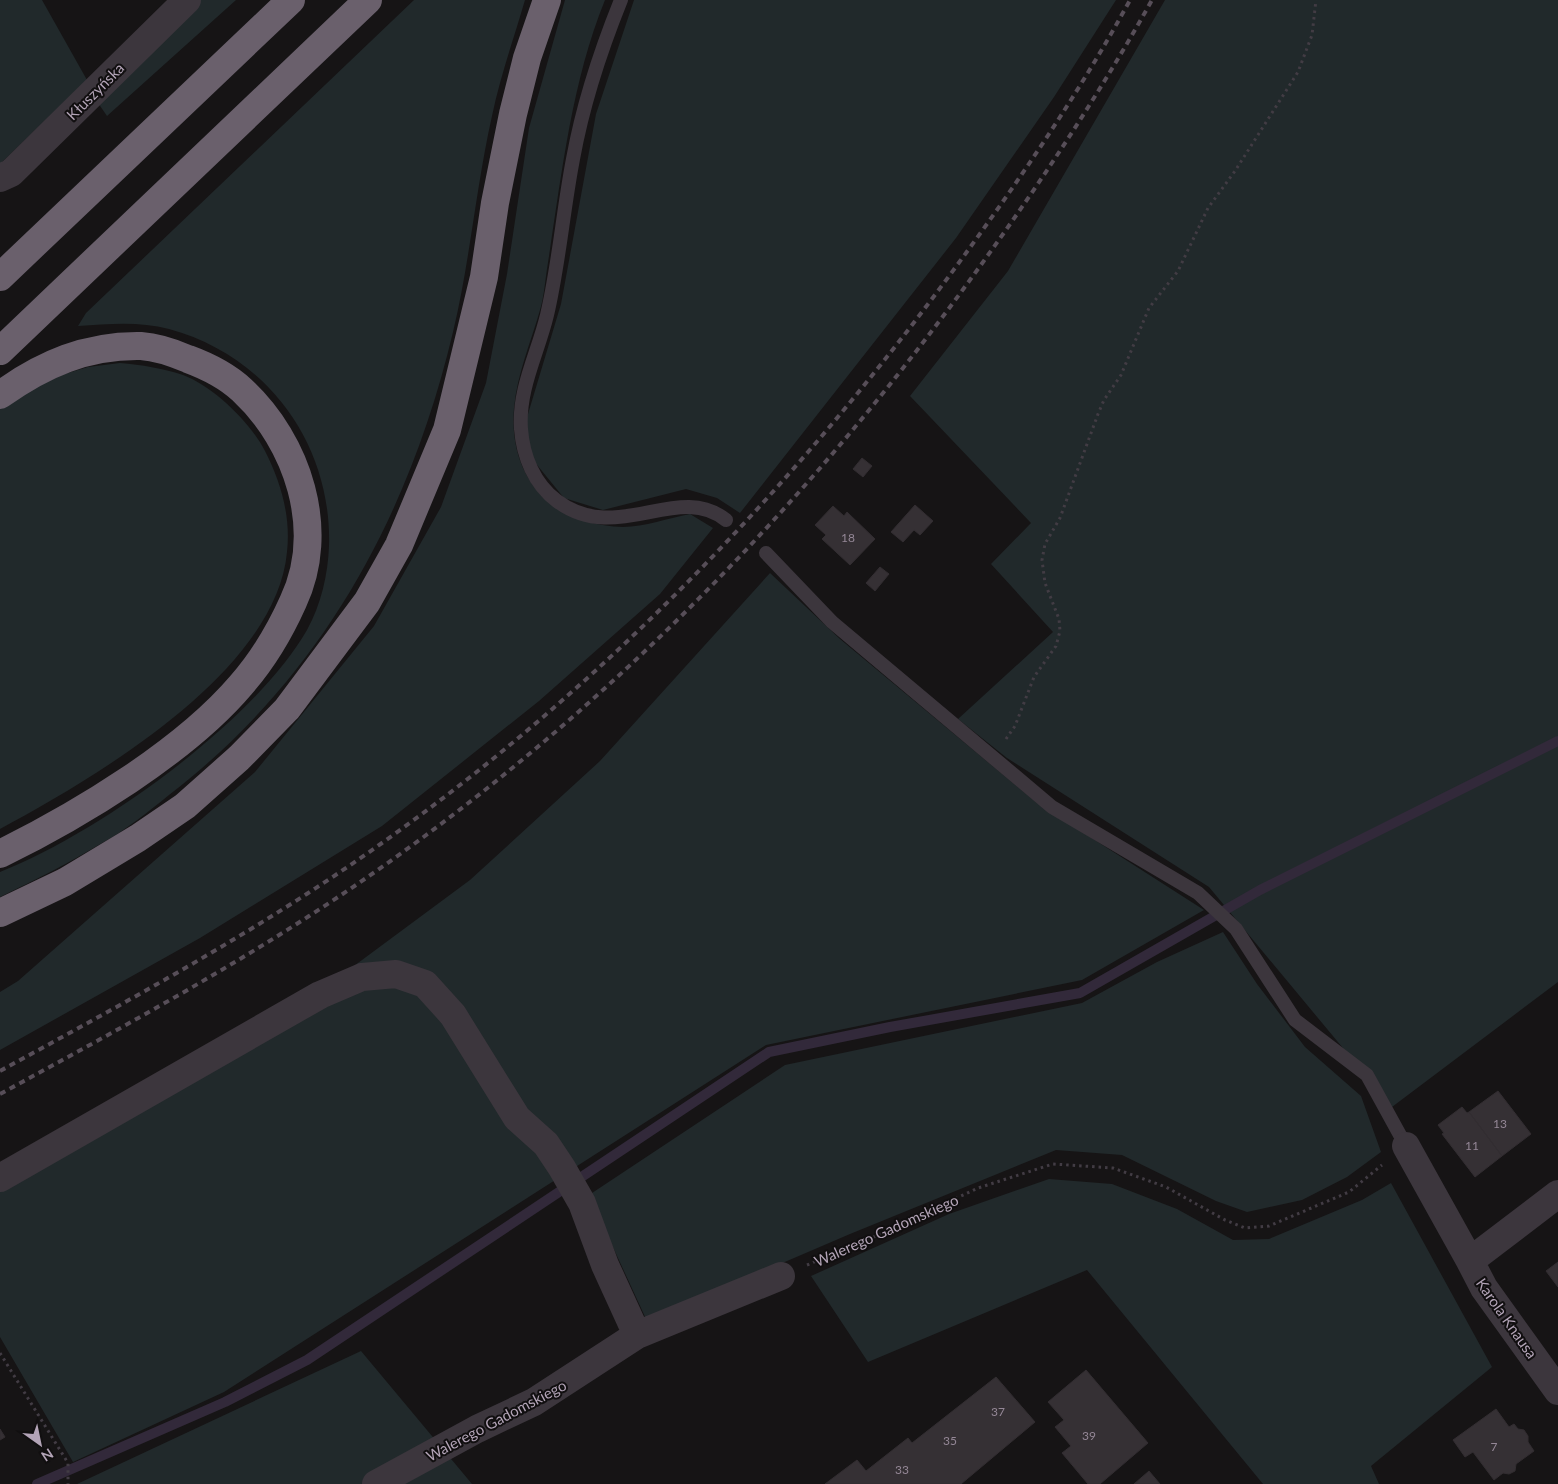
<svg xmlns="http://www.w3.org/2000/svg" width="1558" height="1484" font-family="Lato,sans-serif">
	<rect width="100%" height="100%" fill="#161415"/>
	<path fill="#21292b" d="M0,0H42L87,80L0,164Z
		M198,0H236L107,116L96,100Z
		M414,0H525C514,38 500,77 492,116C476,187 470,261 453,332C409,517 321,678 169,795C148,812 126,830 102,843C69,863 35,880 0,897V872C99,833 254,722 307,630C321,605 328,574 329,546C332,445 268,356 169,329C139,321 109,324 78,326L86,313Z
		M565,0H605C571,83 561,180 547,269C545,282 544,297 540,310C531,342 517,374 514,408C508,479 553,525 623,527C644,527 669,518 690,514L713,528L660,594L539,701L382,826L200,938L0,1050V992L18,981L255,772L374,626L441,507L486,383L507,274L529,128Z
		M634,0H1116L1054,97L956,238L740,513L717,498L686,489L603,510L564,498L533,460L525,424L561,304L596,114Z
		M1165,0H1558V982L1392,1107L1209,887L1007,758L958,719L1053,632L991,564L1031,523L910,396L1008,271Z
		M120,363C142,365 162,368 183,375C213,386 250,422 265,451C281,482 291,517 287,552C276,672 96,777 0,829V408L51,378L88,367Z
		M770,573L840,639L1037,803L1204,910L1082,980L766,1045L224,1392L73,1462L0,1337V1185L335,980L470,880L600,761Z
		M1223,932L1257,984L1305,1047L1361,1096L1381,1152L1347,1177L1302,1200L1247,1212L1216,1201L1122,1155L1056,1150L850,1234L647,1321L589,1195L785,1065L1082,1003L1157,962Z
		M1049,1179L1112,1184L1177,1209L1233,1240L1269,1239L1362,1200L1391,1183L1492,1367L1371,1466L1379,1484H1263L1087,1270L868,1362L811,1276L949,1214Z
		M361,1351L472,1484H77Z"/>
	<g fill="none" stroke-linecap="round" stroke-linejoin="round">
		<path stroke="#32293a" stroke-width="10" d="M37,1484L225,1402L307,1360L769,1052L890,1027L1080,993L1260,890L1558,741"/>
	</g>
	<path fill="#353034" stroke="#322d31" d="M862,458L872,466L863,477L853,469Z
		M915,505L933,521L920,535L914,530L903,542L891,532Z
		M833,506L844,516L847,512L875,539L850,565L822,539L826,535L815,525Z
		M880,567L889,574L875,591L866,583Z
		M1498,1091L1531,1134L1502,1156L1469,1112Z
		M1462,1107L1467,1113L1469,1112L1502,1156L1475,1177L1442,1134L1444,1133L1438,1125Z
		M1558,1262V1287L1546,1271Z
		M1086,1370L1148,1443L1100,1484H1088L1062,1453L1071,1446L1055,1427L1064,1420L1048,1402Z
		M996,1377L1035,1422L961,1484H825L857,1460L866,1471L908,1438L912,1443Z
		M1496,1409L1509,1427L1514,1424L1518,1429L1524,1430L1528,1436V1442L1534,1451L1516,1464L1515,1471L1509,1474L1503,1473L1494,1480L1473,1452L1465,1457L1453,1440Z
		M0,1429L5,1437L0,1440Z
		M1149,1471L1160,1484H1134Z"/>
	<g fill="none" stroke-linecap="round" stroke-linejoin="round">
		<path stroke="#423c44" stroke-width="3" stroke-dasharray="2.5 4" stroke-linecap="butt" d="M1006,739L1015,726L1034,677L1056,646L1060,631L1059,619L1045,583L1042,560L1045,544L1060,518L1098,414L1104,400L1121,375L1149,308L1178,271L1208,208L1235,171L1298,72L1312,35L1316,0
			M807,1265L883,1233L978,1188L1053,1164L1113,1168L1166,1187L1225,1220L1245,1228L1269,1226L1349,1192L1382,1165
			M0,1353L68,1463V1484"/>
		<path stroke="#3c363d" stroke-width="14" d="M621,0C600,52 583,104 573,159C563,211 559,264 547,315C538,353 518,389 521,429C523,456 534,484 557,501C617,546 678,481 726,520
			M766,553L832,622L1052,807L1198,893L1236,929L1295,1020L1367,1075L1406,1146"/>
		<path stroke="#3c363d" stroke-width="28" d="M0,178L11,173L187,0
			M1406,1146L1470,1261
			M0,1178L320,995L362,977L396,974L425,984L453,1015L517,1118L546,1144L562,1168L582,1203L605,1265L637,1335
			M1558,1194L1470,1261L1484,1288L1558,1391
			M376,1484L477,1429L534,1402L637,1335L781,1276"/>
		<path stroke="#6a606c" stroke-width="28" d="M0,277L291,0
			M0,351L368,0
			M0,395C43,364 87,345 141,346C156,347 174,353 188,359C207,366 227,376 242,390C298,442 327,530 293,602C280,631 262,661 241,685C184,752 79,815 0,854
			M0,913L65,882L138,838L185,806L239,758L287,709L367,602L399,545L447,430L484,277L495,203L513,114L527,58L547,0"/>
		<path stroke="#574e58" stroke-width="4" stroke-dasharray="6 5" stroke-linecap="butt" d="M0,1071C130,1000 261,929 382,843C609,682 802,478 966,253C1025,172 1082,88 1130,0
			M0,1094C138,1019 276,944 403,852C612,701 792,517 947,311C1021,212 1091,109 1152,0"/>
	</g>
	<g text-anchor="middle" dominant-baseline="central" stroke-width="4" stroke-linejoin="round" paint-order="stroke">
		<g font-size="12" fill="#948796">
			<text x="848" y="537">18</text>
			<text x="1500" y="1123">13</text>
			<text x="1472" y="1145">11</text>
			<text x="998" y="1411">37</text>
			<text x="1089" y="1435">39</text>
			<text x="950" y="1440">35</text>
			<text x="1494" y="1446">7</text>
			<text x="902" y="1469">33</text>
		</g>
		<g font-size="15" fill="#b3a4b7" stroke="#110f10">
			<text transform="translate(95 91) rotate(-45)">Kłuszyńska</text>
			<text transform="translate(886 1230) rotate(-24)">Walerego Gadomskiego</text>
			<text transform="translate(1507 1318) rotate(55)">Karola Knausa</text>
			<text transform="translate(496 1420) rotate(-28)">Walerego Gadomskiego</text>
		</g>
	</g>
	<g transform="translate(40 1444) rotate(147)" stroke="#110f10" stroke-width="4" paint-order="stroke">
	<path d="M0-4L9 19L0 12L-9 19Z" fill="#b3a4b7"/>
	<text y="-8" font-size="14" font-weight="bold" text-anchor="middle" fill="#b3a4b7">N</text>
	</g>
</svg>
